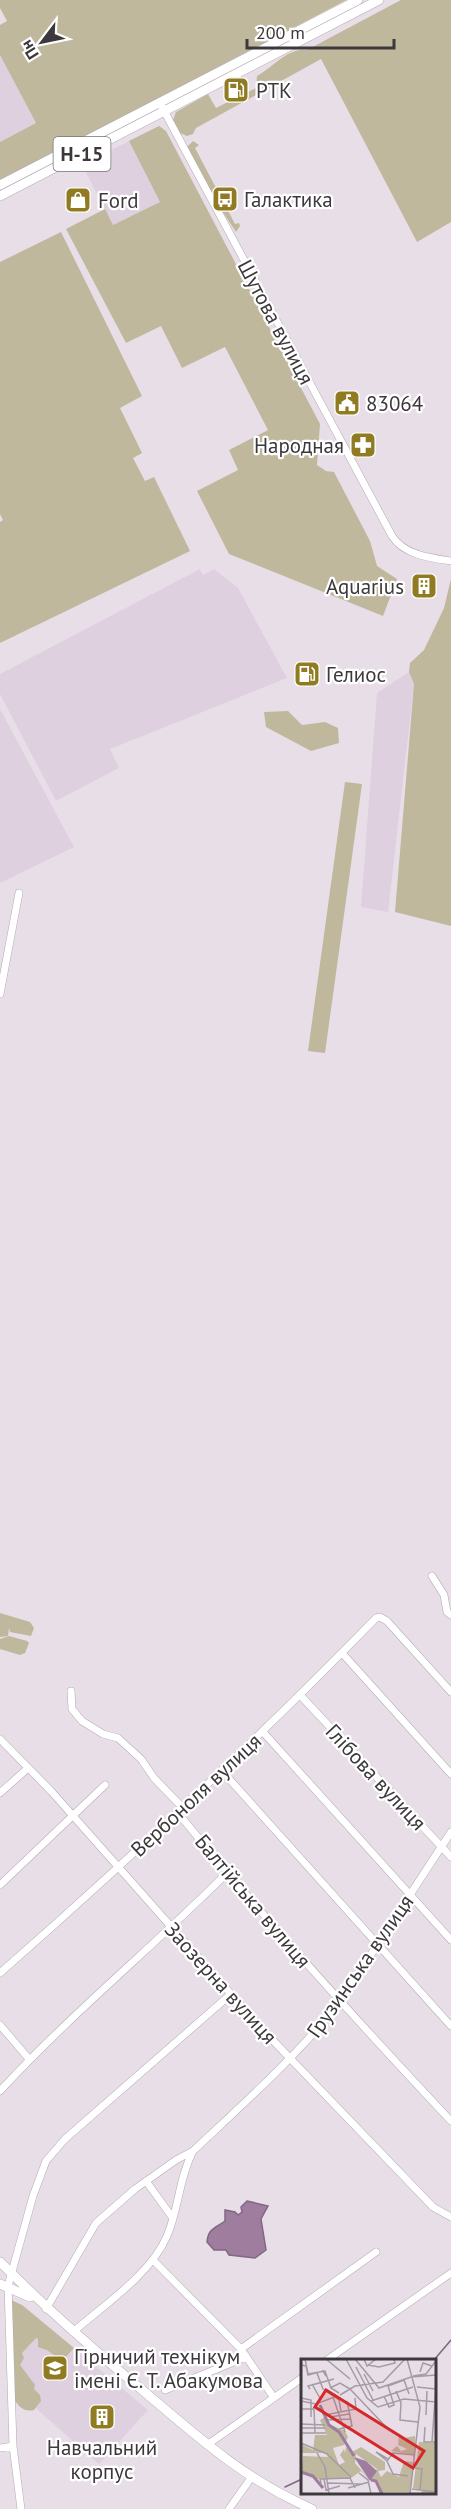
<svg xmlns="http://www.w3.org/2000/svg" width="451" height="2509" font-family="'PT Sans',sans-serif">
	<rect width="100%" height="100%" fill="#e8dee8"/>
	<path fill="#dfd0df" d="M0,55L36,123L0,142Z
		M129,141L160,202L113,225L82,165Z
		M200,569L203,575L214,569L238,588L287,678L110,749L119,768L56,801L0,694V674Z
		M409,672L414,684L388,912L361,907L377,693Z
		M0,709L74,847L0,883Z
		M22,2305L148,2410L99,2464L13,2388Z"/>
	<path fill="#bfb89c" d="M0,0H346L0,181V142L36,123L0,55V25L7,21L0,8Z
		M401,0H451V222L417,242L321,59L196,128L193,134L187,136L180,133L173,120L176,112L208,94L216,108L256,88L257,76C274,67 287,48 307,50Z
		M159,126L166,131L320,424L317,465L326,471L334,472L370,541L377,566L397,579L383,616L229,554L197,491L238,470L229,450L268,430L225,347L182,368L161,326L126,343L66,229L105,209L113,225L160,202L129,141Z
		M193,141L199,145L195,148L235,224L239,223L240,226L236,232L213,197L186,148Z
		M61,232L142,396L120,408L142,453L133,458L145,481L154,477L190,551L0,643V522L3,520L0,514V262Z
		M451,579V926L395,912L414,684L409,672L410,663L424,650L444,608Z
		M288,711L302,725L325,722L338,728L339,743L311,751L266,727L264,712Z
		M345,782L362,784L325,1053L308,1051Z
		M0,1613L30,1622L34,1628L31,1636L10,1632L9,1628L8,1636L0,1637Z
		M9,1636L27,1641L29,1643L25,1653L20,1655L0,1649V1639Z
		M9,2299L22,2305L74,2348L62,2361L47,2350L38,2347V2339L36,2338L22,2353L24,2358L20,2365L35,2385L34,2389L40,2395L41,2401L34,2410C24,2412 20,2408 14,2399Z"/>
	<path fill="#9f7d9f" stroke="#816881" stroke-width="1.5" d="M247,2201L268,2206L261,2219L266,2250L255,2258L229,2255L226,2250H214L207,2242C208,2229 215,2228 225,2221V2210L235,2212L238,2215L242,2212L241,2207Z"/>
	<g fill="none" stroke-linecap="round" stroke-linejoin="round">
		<path stroke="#816881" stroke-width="1.5" d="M434,2360L451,2340
			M285,2487L302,2479"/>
		<g stroke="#b3aab3" stroke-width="8">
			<path id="minor" d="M162,107L392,536C404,555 430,558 451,561
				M0,994L19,893
				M432,1576L444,1595L447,1612L451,1615
				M342,1653L451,1774
				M71,1691L72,1709L82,1721L103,1734L118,1738L141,1759L154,1778L183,1808
				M301,1696L451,1857
				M263,1732L451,1940
				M0,1739L51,1791L261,2028L433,2207L451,2217
				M222,1771L451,2026
				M0,1793L28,1768
				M178,1813C265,1920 357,2021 451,2121
				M0,1885L105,1785
				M0,1973C130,1859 255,1742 376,1618L380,1617L387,1621L451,1692
				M0,2025L29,2059
				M0,2091C71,2014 153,1947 227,1873
				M146,2181L172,2217
				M154,2261L241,2349L274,2398
				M46,2309L96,2223L135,2189L176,2160L193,2151C244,2103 296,2057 340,2002L451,1832
				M73,2332C104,2305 151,2274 167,2236C179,2208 179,2178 193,2151
				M241,2349L376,2252
				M327,2360L451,2273
				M165,2390L246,2357
				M207,2445L302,2378
				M0,2448L13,2446
				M21,2509L13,2446L8,2286L33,2196L46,2161L65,2139L231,1994
				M229,2509L251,2478"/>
		</g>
		<g stroke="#b3aab3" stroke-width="10">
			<path id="major" d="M0,185L358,0
				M0,196L379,0
				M0,2262C47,2309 96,2352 147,2394C201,2440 246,2480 312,2509
				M0,2284L30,2297"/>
		</g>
		<use href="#minor" stroke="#fff" stroke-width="7"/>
		<use href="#major" stroke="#fff" stroke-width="9"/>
	</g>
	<defs>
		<g id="fuel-square" transform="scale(1.35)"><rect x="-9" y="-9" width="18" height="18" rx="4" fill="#907b22" stroke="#fff"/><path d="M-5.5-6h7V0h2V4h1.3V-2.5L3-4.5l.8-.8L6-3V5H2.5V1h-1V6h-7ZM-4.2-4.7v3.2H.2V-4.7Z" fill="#fff"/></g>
		<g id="bus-square" transform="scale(1.35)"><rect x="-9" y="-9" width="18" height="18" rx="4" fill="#907b22" stroke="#fff"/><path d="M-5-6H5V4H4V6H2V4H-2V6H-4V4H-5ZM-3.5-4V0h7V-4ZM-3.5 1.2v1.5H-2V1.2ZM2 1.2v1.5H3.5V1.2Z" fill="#fff"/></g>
		<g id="shop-square" transform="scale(1.35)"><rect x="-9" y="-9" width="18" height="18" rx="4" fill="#907b22" stroke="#fff"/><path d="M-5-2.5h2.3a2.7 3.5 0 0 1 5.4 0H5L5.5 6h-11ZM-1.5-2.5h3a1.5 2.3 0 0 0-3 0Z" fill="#fff"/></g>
		<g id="civic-square" transform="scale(1.35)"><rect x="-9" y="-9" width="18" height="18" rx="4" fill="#907b22" stroke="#fff"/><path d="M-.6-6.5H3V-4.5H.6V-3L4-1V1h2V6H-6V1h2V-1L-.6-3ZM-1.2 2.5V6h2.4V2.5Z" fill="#fff"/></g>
		<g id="pharmacy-square" transform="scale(1.35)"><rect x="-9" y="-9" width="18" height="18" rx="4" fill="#907b22" stroke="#fff"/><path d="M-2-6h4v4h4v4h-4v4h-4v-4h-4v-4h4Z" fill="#fff"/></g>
		<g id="building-square" transform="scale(1.35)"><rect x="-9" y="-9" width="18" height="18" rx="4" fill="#907b22" stroke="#fff"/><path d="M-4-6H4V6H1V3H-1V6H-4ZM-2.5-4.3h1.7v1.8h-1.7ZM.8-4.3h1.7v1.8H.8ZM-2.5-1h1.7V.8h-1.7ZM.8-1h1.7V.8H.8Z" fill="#fff"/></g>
		<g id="university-square" transform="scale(1.35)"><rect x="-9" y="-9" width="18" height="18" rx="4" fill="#907b22" stroke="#fff"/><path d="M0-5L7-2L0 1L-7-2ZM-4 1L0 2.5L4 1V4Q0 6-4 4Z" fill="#fff"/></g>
	</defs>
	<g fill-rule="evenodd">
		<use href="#fuel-square" x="236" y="90"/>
		<use href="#bus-square" x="225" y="199"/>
		<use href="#shop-square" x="78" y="200"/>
		<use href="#civic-square" x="347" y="403"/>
		<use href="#pharmacy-square" x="363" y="445"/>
		<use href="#building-square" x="424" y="586"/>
		<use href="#fuel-square" x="307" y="674"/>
		<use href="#university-square" x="55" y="2368"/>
		<use href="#building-square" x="102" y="2417"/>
	</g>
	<g text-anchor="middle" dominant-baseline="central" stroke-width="4.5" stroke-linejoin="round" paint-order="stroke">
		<rect fill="#fff" stroke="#767476" stroke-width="1.5" x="53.5" y="137" width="57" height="34" rx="4.5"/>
		<g font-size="20" font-weight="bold" fill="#3c383b">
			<text x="82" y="154">Н-15</text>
		</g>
		<g font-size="21" fill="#3c383b" stroke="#fff" text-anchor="start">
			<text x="256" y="90">РТК</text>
			<text x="244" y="199">Галактика</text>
			<text x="98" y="200">Ford</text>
			<text x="366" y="403">83064</text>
			<text x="344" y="445" text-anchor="end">Народная</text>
			<text x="404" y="586" text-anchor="end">Aquarius</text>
			<text x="326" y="674">Гелиос</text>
			<text x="74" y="2356">Гірничий технікум<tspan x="74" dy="24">імені Є. Т. Абакумова</tspan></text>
			<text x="102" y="2447" text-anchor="middle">Навчальний<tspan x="102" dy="24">корпус</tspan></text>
		</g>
		<g font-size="21" fill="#3c383b" stroke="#fff">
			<text transform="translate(276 322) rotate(62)">Шутова вулиця</text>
			<text transform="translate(376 1777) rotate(47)">Глібова вулиця</text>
			<text transform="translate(196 1795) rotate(-43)">Вербоноля вулиця</text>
			<text transform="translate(253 1901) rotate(50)">Балтійська вулиця</text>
			<text transform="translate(360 1966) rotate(-55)">Грузинська вулиця</text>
			<text transform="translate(221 1983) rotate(48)">Заозерна вулиця</text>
		</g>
	</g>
	<g transform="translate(301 2359)">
		<rect width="135" height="135" fill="#e8dee8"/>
		<path d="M24,58L28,65L44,72L47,78L43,86L32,89L38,106L44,103L39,96L43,90L44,94L45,88L51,93L60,88L84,103V111L77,112L80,118L86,112L98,118L103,102L113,103L112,96L90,92L96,87L100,92L106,90L97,86L98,76L103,79L114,77V96L109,133H81L76,121H70L76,110L55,95L54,104L67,119L60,112L50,119L14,120L0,114L2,97L27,98L25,94H0V85L12,91L14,76H26L19,61ZM118,83L135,84V135H120L121,131L112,129Z" fill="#bfb89c"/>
		<path d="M53,98L65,102L76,112L69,122Z" fill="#9f7d9f"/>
		<path fill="none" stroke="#9f7d9f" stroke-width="3" d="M19,46L28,66L38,73L53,97M0,113L12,117L22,129M70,121L75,122L81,135"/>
		<path fill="none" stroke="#a39ca3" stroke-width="1.5" d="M4,0L7,15L24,12L30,29L38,34M25,0L49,20M45,0L66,39L77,48L103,40L135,43M54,0L78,29L110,18L135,16M63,0L66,7L75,0M106,0L119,48L109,135M0,6L5,7L7,16L22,12L25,17M67,6L78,8L94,4L93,0M55,8L72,41M119,13L122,4L131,7M16,14L22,30L38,41L40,52M63,15L72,32M112,17L125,15L135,2M11,25L20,41M116,28L135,30M29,29L39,24L49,30M9,30L7,27L33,20M49,30L88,71M95,32L100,44L99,61L117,63M39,36L54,27L82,23L104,0M83,37L88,48L93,46L87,27L103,21L108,35M32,38L44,73M0,39L10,41V58M0,42L15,45L36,37M70,42L112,28M0,50H12L16,44M13,50L14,74M24,56L55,50L54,39M125,56L126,32M29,58L48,55M27,61L49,60M0,65L24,66M124,68L123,83H135M0,69H24M38,70L51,67L46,42M0,74H25M131,83L135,27M0,84L26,95L50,118M16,94L24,108L28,135M86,102L75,93L87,100M114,109L121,110L119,131M58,114L67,121L70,135M107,117L92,115L86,102L92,94L114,96M23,120L25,131L39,127M20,124L19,120L49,119L54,129M27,124L60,125M47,129L68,123M111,130L135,133"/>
		<path fill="#d62828" fill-opacity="0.15" stroke="#d62828" stroke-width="3" d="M25,31L123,92L112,109L14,48Z"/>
		<rect width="135" height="135" fill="none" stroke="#3c383b" stroke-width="3"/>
	</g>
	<g transform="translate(42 42) rotate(238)" stroke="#ffffff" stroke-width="4.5" paint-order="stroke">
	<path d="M0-4.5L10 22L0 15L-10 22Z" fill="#3c383b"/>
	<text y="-9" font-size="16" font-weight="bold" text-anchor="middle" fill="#3c383b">Пн</text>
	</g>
	<path d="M247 39v9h147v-9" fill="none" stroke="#3c383b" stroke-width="3"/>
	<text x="256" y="39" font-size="18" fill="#3c383b" stroke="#ffffff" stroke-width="4.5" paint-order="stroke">200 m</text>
</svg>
